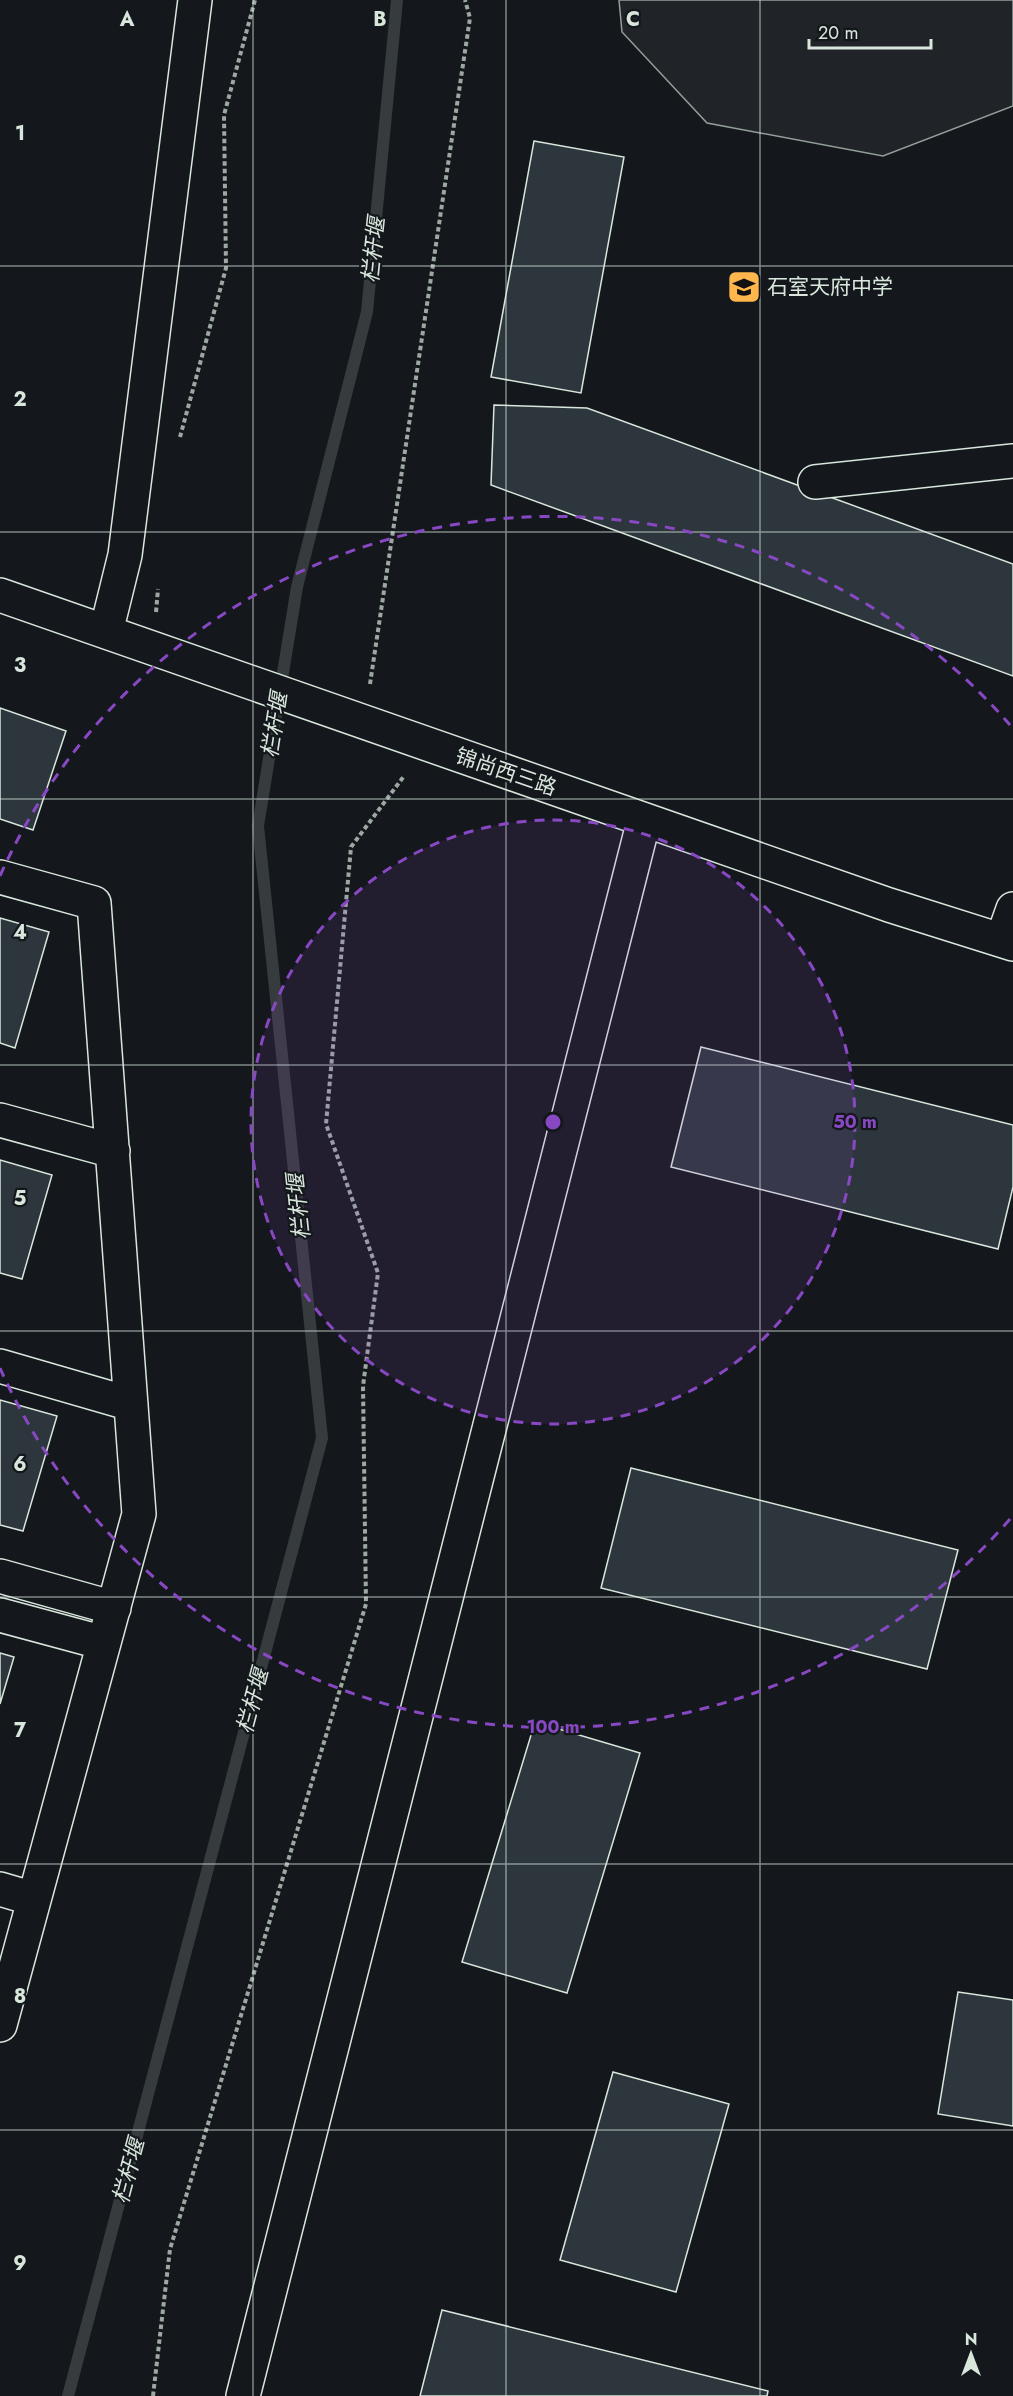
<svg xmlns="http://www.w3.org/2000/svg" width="1013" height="2396" font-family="Jost,'Noto Sans SC',sans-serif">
	<rect width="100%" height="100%" fill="#14181c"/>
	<path fill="#202428" stroke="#939e99" stroke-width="1.5" d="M619,0H1013V106L883,156L707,123L622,32Z"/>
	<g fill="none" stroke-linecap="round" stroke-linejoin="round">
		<path stroke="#363b3e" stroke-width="12" d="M68,2396L322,1438L258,826L297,587L367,312L397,0"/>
	</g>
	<path fill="#2c363c" stroke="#d8e6dc" stroke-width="1.5" d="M534,141L624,157L581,393L491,377Z
		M494,405L587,408L1013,564V676L491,485Z
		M0,708L66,731L33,830L0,819Z
		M0,918L49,932L15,1048L0,1043Z
		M701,1047L1013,1125V1187L998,1249L671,1167Z
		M0,1160L52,1175L22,1279L0,1273Z
		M0,1400L57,1416L23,1531L0,1525Z
		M631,1468L958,1550L927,1669L601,1588Z
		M0,1653L14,1657L0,1704Z
		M535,1722L640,1753L567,1993L462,1962Z
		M958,1992L1013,2000V2126L938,2114Z
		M613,2072L729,2104L676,2292L560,2260Z
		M442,2310L768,2391L767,2396H420Z"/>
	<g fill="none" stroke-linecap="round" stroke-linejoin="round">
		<g stroke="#d8e6dc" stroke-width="36">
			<path id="minor" d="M815,482L1013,461
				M0,595L889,905L1013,944
				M106,632L125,555L195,0
				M0,877L94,903L139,1514L0,2025
				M1002,940L1013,909
				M0,1120L113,1151
				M0,1366L131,1404
				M0,1576L114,1608
				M0,1615L104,1643
				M0,1889L34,1899
				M243,2396L644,820"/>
		</g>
		<path stroke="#9da8a2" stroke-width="4" stroke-dasharray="4.5 3" stroke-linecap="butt" d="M180,437L226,268L224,115L255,0
			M156,612L158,589
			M370,684L470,18L465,0
			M153,2396L170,2249L366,1604L363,1386L378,1273L326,1124L351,847L404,776"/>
		<use href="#minor" stroke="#14181c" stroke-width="33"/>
	</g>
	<path fill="none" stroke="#d8e6dc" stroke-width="1.5" stroke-opacity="0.55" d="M253,0V2396M506,0V2396M760,0V2396M0,266H1013M0,532H1013M0,799H1013M0,1065H1013M0,1331H1013M0,1597H1013M0,1864H1013M0,2130H1013"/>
	<circle cx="553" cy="1122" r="302" fill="#8948c3" fill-opacity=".12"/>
	<g fill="none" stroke="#8948c3" stroke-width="3" stroke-dasharray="10 8">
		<circle cx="553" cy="1122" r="302"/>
		<path d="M1010 1519A605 605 0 0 1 0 1368M0 876A605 605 0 0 1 1010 725"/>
	</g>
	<defs>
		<g id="school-square" transform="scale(1.725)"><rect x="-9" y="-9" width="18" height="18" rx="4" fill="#ffb74d" stroke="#14181c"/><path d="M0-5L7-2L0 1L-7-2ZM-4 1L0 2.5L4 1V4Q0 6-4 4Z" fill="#111"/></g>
	</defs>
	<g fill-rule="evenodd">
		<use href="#school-square" x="744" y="287"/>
	</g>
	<g text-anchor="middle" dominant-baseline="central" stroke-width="4.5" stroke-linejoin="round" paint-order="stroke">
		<g font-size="21" fill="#d8e6dc" stroke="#14181c" text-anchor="start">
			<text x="767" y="287">石室天府中学</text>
		</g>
		<g font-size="21" fill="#d8e6dc" stroke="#14181c">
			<text transform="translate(506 772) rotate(19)">锦尚西三路</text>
		</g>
		<g font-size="22" font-style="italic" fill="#d8e6dc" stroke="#14181c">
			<text transform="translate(373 250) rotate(-84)">栏杆堰</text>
			<text transform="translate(274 725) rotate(-81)">栏杆堰</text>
			<text transform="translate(298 1207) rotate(-96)">栏杆堰</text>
			<text transform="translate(252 1701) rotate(-75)">栏杆堰</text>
			<text transform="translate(128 2171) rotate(-75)">栏杆堰</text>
		</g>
	</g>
	<g font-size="20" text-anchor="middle" font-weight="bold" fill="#d8e6dc" stroke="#14181c" stroke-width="4.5" stroke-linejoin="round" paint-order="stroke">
		<text x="127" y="26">A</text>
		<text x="380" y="26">B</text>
		<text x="633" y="26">C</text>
		<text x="20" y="140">1</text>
		<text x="20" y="406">2</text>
		<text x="20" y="672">3</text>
		<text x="20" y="939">4</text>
		<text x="20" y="1205">5</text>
		<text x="20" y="1471">6</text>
		<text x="20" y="1737">7</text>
		<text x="20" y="2003">8</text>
		<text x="20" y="2270">9</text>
	</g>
	<circle cx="553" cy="1122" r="9" fill="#8948c3" stroke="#14181c" stroke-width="3"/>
	<g font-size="18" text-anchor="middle" font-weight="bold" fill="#8948c3" stroke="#14181c" stroke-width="4.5" stroke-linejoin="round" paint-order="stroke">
		<text x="855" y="1128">50 m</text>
		<text x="553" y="1733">100 m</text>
	</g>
	<g transform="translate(971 2354)" stroke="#14181c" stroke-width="4.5" paint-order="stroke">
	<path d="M0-4.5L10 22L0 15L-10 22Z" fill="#d8e6dc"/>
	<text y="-9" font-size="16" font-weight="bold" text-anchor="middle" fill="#d8e6dc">N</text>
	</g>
	<path d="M809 39v9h122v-9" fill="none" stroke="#d8e6dc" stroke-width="3"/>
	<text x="818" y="39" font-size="18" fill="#d8e6dc" stroke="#14181c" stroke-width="4.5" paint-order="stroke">20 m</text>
</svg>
